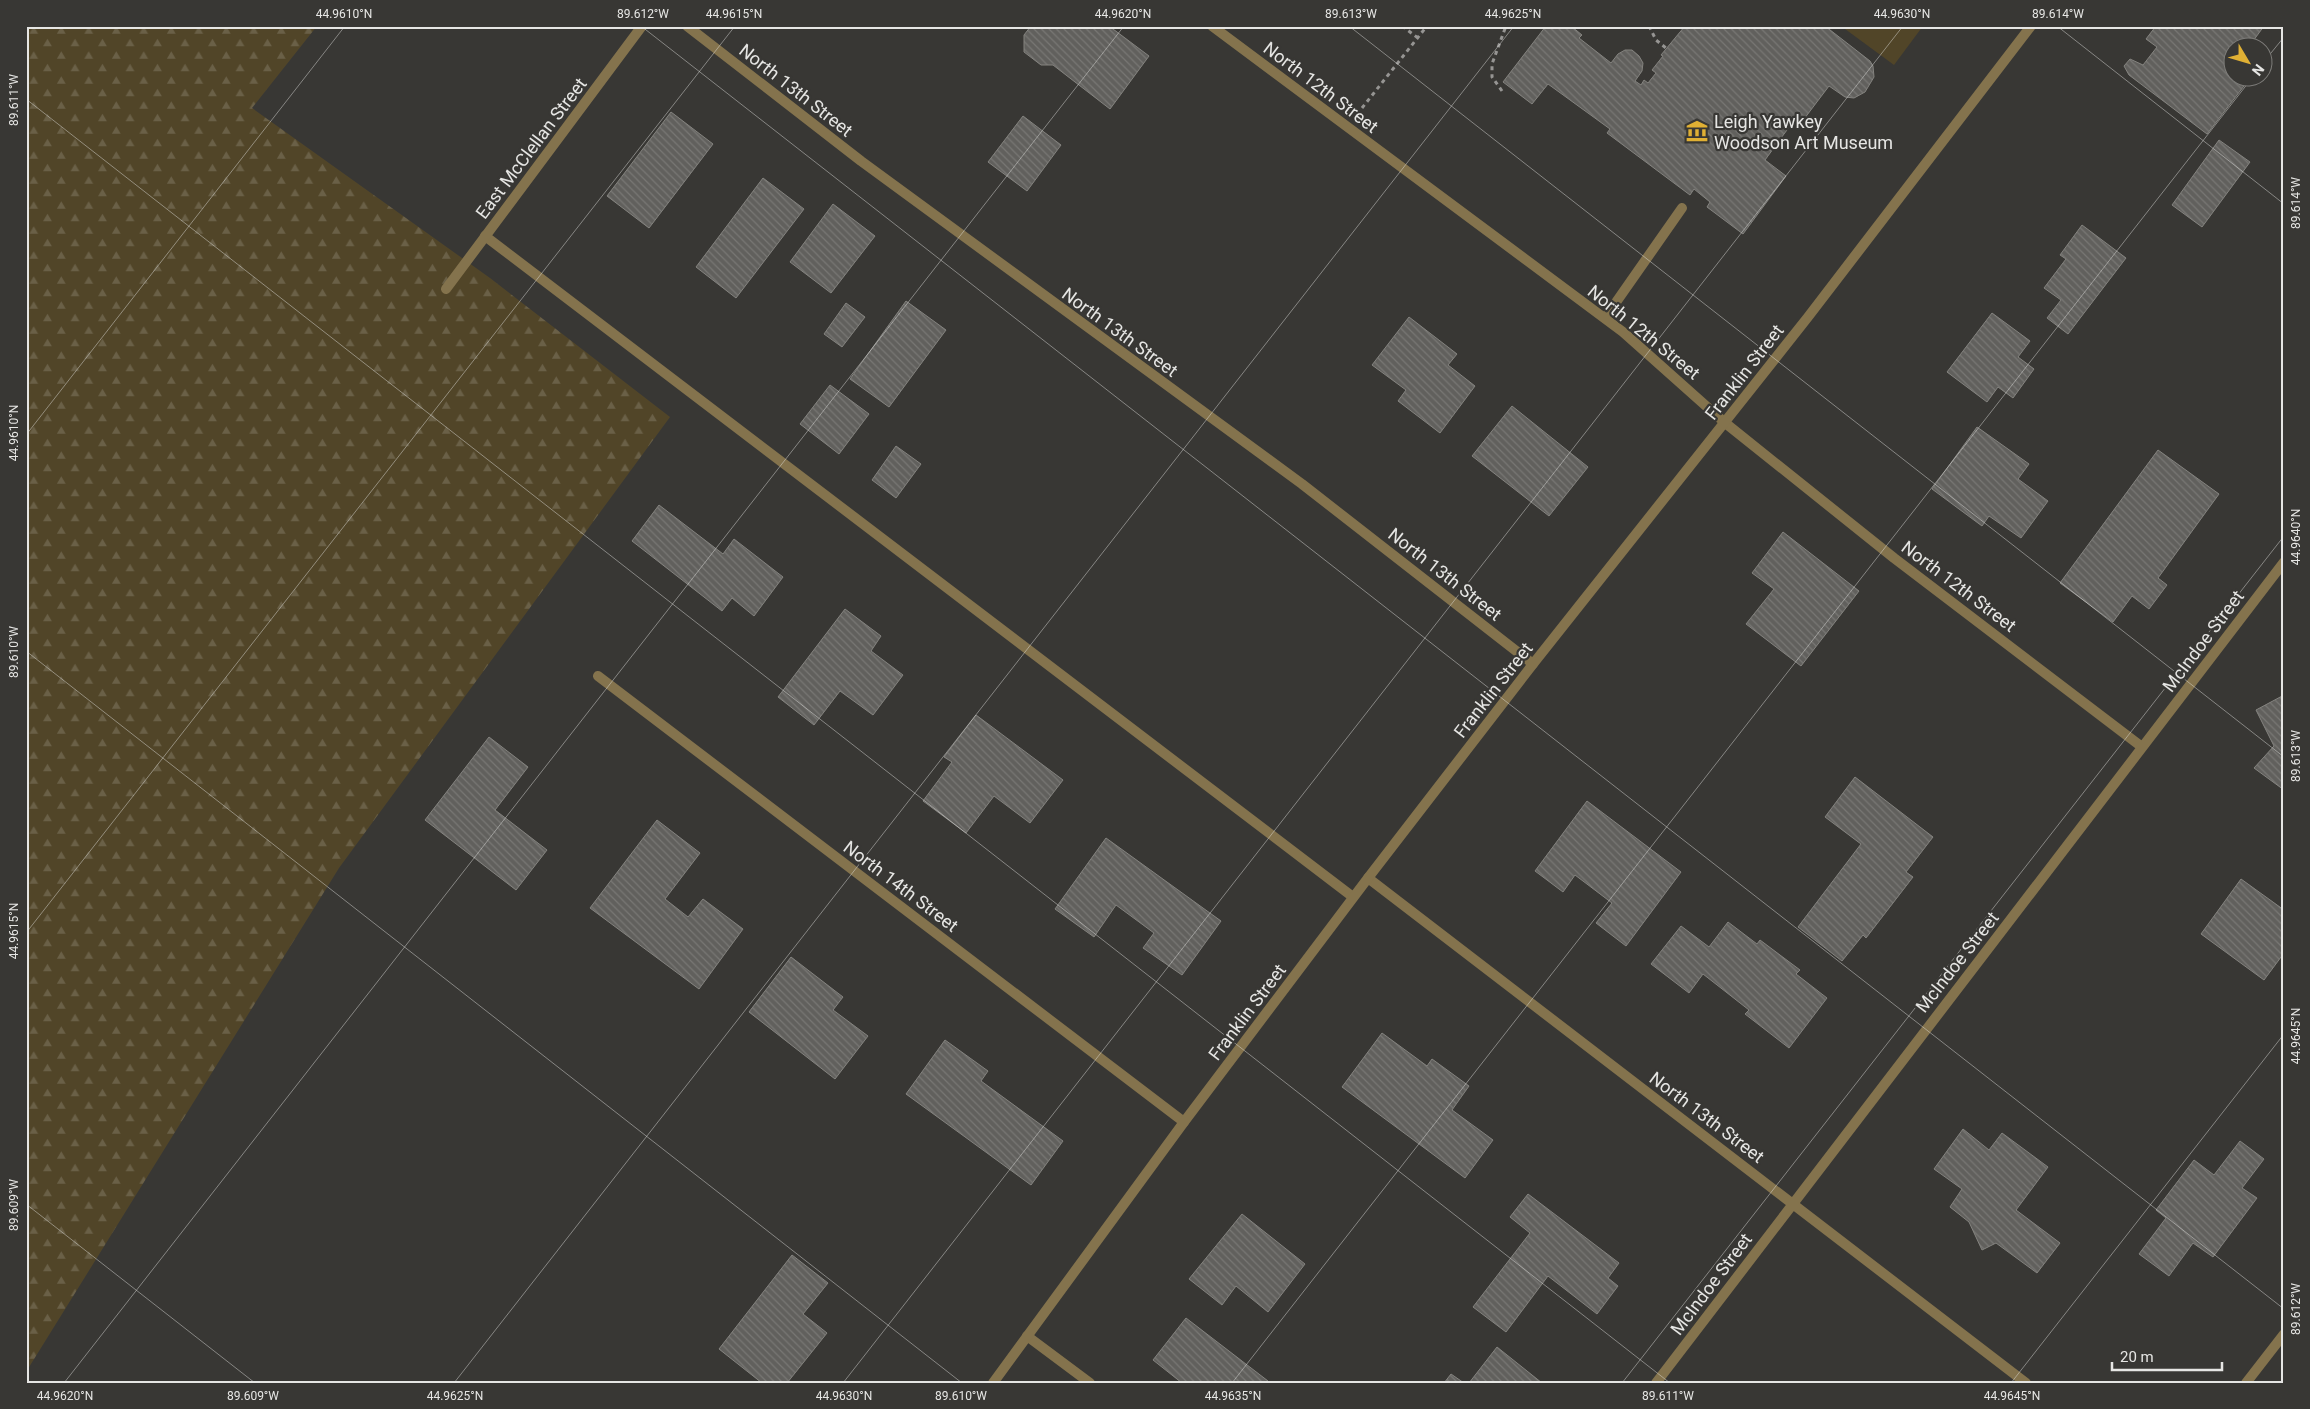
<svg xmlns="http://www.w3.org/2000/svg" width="2310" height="1409" font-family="Roboto,sans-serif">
	<defs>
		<pattern id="forest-firs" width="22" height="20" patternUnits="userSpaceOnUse" patternTransform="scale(1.25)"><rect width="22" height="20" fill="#514528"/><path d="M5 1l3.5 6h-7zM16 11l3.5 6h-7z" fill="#6a6047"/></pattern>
		<pattern id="building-back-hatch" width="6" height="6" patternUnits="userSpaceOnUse" patternTransform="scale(1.25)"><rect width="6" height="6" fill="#61605d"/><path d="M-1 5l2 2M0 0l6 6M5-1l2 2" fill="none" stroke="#787774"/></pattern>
	</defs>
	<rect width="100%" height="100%" fill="#383734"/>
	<path fill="url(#forest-firs)" d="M26,26H317L252,108L490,278L670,417L339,868L26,1372Z"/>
	<path fill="#514528" d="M1841,26H1923L1894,65Z"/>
	<path fill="url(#building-back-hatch)" stroke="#84837f" d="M1031,26H1109L1149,56L1110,109L1053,65H1041L1024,52V35Z
		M1546,26H1571L1582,35L1579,38L1611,63L1618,54L1625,50H1632L1639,56L1643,63L1642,71L1635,81L1641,85L1644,80L1648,83L1656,73L1652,70L1663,56L1661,55L1685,26H1825L1870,61L1873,66L1874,77L1865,92L1854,98L1845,97L1829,86L1801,123L1795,119L1765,160L1786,176L1743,234L1707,207L1710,202L1694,189L1690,195L1607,133L1610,129L1548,84L1532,104L1503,82Z
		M2156,26H2264L2248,48H2232V78H2241L2247,82L2207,134L2129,75L2124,66L2130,59L2143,65L2157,47L2146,39Z
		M671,112L713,144L649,228L607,196Z
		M1023,116L1061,145L1027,191L988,162Z
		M2219,140L2250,162L2202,227L2172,205Z
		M763,178L804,209L736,298L696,267Z
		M833,204L875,236L831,293L790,262Z
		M2082,225L2126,258L2068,334L2047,318L2061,300L2044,288L2066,259L2060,255Z
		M906,301L946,330L889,407L850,379Z
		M846,303L865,317L842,347L824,334Z
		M1992,313L2030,341L2018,357L2034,369L2013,398L1998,387L1987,402L1947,372Z
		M1409,317L1457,354L1448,365L1475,386L1440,433L1398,401L1406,390L1372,365Z
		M830,385L869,414L839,454L800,424Z
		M1512,406L1588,467L1549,516L1472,456Z
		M1977,427L2029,464L2018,479L2048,501L2021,538L1989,516L1982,526L1932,489Z
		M896,446L921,464L896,498L872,480Z
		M2158,450L2219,494L2158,578L2167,585L2149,609L2132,596L2113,622L2060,583Z
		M659,505L723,554L734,539L783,577L754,616L732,598L722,611L632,541Z
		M1783,532L1859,591L1801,666L1746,624L1774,589L1752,573Z
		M845,609L881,636L871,651L903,675L873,715L840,691L814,725L778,697Z
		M2284,695V790L2254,768L2274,746L2256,710Z
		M976,715L1063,780L1030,823L994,796L966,833L923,801L952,762L944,757Z
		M489,737L528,767L495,810L547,850L516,890L425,820Z
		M1855,777L1933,837L1906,872L1913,877L1866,938L1863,935L1842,961L1798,927L1861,844L1825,817Z
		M1587,801L1681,872L1626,946L1596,923L1612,903L1575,875L1563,892L1535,871Z
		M657,820L700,853L665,899L688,917L703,899L743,929L699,989L590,908Z
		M1106,838L1221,921L1182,975L1143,948L1154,933L1116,905L1094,937L1055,909Z
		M2241,879L2284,910V953L2264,980L2201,934Z
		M1728,922L1757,944L1760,940L1800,970L1796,974L1827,998L1789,1048L1745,1014L1749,1010L1703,974L1689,993L1651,964L1681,926L1709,947Z
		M791,957L843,997L833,1010L868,1036L835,1079L749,1012Z
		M1382,1033L1427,1066L1432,1059L1469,1086L1452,1110L1493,1140L1465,1178L1342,1087Z
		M945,1040L988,1071L981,1081L1063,1141L1031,1185L906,1094Z
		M1963,1129L1989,1150L2002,1133L2048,1167L2016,1210L2060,1243L2037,1273L1996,1243L1982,1250L1969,1222L1950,1207L1962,1189L1934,1169Z
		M2240,1141L2264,1159L2242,1188L2257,1198L2213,1257L2193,1243L2169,1276L2139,1254L2166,1218L2156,1210L2194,1160L2214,1175Z
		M1528,1194L1619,1263L1608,1278L1618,1286L1597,1314L1548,1276L1506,1332L1473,1307L1530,1233L1510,1217Z
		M1242,1214L1305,1264L1268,1312L1236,1286L1222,1305L1189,1279Z
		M792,1255L828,1283L803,1314L827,1333L787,1383H762L719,1349Z
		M1186,1318L1268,1381L1267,1383H1182L1153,1360Z
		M1497,1347L1542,1383H1469Z
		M1451,1374L1464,1383H1444Z"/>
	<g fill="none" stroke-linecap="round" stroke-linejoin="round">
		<path stroke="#969593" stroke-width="3" stroke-dasharray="4 4" stroke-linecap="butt" d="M1402,26L1418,38
			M1649,26L1656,40L1666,48
			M1502,91L1492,77V64L1506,26
			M1362,108L1427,26"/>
		<path stroke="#84734d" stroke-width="10" d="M485,236L1353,897
			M1605,318L1682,208"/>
		<path stroke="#84734d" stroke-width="10" d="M687,26L861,161L1302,484L1533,664
			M1212,26L1623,332L1724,422L1894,558L2142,747
			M446,289L642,26
			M598,676L1184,1122
			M1368,878L2026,1383
			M1027,1336L1090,1383
			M1656,1383L2284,562
			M2246,1383L2284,1334"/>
		<path stroke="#84734d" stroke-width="10" d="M993,1383L1184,1122L1368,878L1533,664L1808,317L2031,26"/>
	</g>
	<path fill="none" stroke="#e6e6e4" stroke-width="1" stroke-opacity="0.45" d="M641,26L2284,1309M1349,26L2284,757M2057,26L2284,204M2262,64L2284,37M26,99L1670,1383M26,435L345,26M26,651L962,1383M26,933L735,26M26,1204L255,1383M64,1383L1124,26M454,1383L1514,26M843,1383L1903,26M1232,1383L2252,78M1622,1383L2284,536M2011,1383L2284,1034"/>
	<defs>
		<g id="museum-bare" transform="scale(1.725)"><path d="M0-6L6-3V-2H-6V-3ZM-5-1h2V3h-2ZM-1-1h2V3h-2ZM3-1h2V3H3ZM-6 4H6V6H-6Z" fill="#e0b034" stroke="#383734" stroke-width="2.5" paint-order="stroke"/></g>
	</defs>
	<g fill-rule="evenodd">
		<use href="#museum-bare" x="1697" y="131"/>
	</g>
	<g text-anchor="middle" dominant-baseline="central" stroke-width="4.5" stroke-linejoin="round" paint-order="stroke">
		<g font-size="18" fill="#e6e6e4" stroke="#383734">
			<text transform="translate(1321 87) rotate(37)">North 12th Street</text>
			<text transform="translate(796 90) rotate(38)">North 13th Street</text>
			<text transform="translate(531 148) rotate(-53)">East McClellan Street</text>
			<text transform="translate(1120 332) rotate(36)">North 13th Street</text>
			<text transform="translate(1644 332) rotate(39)">North 12th Street</text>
			<text transform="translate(1744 372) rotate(-52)">Franklin Street</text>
			<text transform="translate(1445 574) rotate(38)">North 13th Street</text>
			<text transform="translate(1959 586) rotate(37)">North 12th Street</text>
			<text transform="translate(2203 641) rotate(-53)">McIndoe Street</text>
			<text transform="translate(1493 690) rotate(-52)">Franklin Street</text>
			<text transform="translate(901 886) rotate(37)">North 14th Street</text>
			<text transform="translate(1957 962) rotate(-52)">McIndoe Street</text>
			<text transform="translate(1247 1012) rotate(-53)">Franklin Street</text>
			<text transform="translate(1707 1117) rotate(37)">North 13th Street</text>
			<text transform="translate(1711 1284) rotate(-53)">McIndoe Street</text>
		</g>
		<g font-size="18" fill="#e6e6e4" stroke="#383734" text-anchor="start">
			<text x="1714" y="121">Leigh Yawkey<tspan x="1714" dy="21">Woodson Art Museum</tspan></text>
		</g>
	</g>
	<rect width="2310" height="1409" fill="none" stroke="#383734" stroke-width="55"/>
	<g transform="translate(2248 62) rotate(128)"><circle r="24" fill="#383734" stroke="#7e7d7a"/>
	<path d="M0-4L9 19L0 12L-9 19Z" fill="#e0b034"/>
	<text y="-8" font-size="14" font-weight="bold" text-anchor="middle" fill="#e6e6e4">N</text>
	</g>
	<path d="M2112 1362v8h110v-8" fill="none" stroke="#e6e6e4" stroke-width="2.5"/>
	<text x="2120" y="1362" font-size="15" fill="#e6e6e4" stroke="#383734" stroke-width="4" paint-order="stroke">20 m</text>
	<rect x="28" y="28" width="2254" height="1354" fill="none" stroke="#e6e6e4" stroke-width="2"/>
	<g font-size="12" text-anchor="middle" fill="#e6e6e4">
		<text x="344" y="18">44.9610°N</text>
		<text x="643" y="18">89.612°W</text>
		<text x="734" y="18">44.9615°N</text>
		<text x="1123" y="18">44.9620°N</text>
		<text x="1351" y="18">89.613°W</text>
		<text x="1513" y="18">44.9625°N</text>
		<text x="1902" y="18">44.9630°N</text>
		<text x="2058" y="18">89.614°W</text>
		<text transform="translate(14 100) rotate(-90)" y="4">89.611°W</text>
		<text transform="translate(2296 203) rotate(-90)" y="4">89.614°W</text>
		<text transform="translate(14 433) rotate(-90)" y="4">44.9610°N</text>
		<text transform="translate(2296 537) rotate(-90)" y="4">44.9640°N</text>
		<text transform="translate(14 652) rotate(-90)" y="4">89.610°W</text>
		<text transform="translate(2296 756) rotate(-90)" y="4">89.613°W</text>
		<text transform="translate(14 931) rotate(-90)" y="4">44.9615°N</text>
		<text transform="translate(2296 1036) rotate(-90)" y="4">44.9645°N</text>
		<text transform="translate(14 1205) rotate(-90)" y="4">89.609°W</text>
		<text transform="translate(2296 1309) rotate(-90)" y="4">89.612°W</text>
		<text x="65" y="1400">44.9620°N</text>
		<text x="253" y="1400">89.609°W</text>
		<text x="455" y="1400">44.9625°N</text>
		<text x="844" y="1400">44.9630°N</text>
		<text x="961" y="1400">89.610°W</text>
		<text x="1233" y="1400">44.9635°N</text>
		<text x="1668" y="1400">89.611°W</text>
		<text x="2012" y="1400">44.9645°N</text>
	</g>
</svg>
